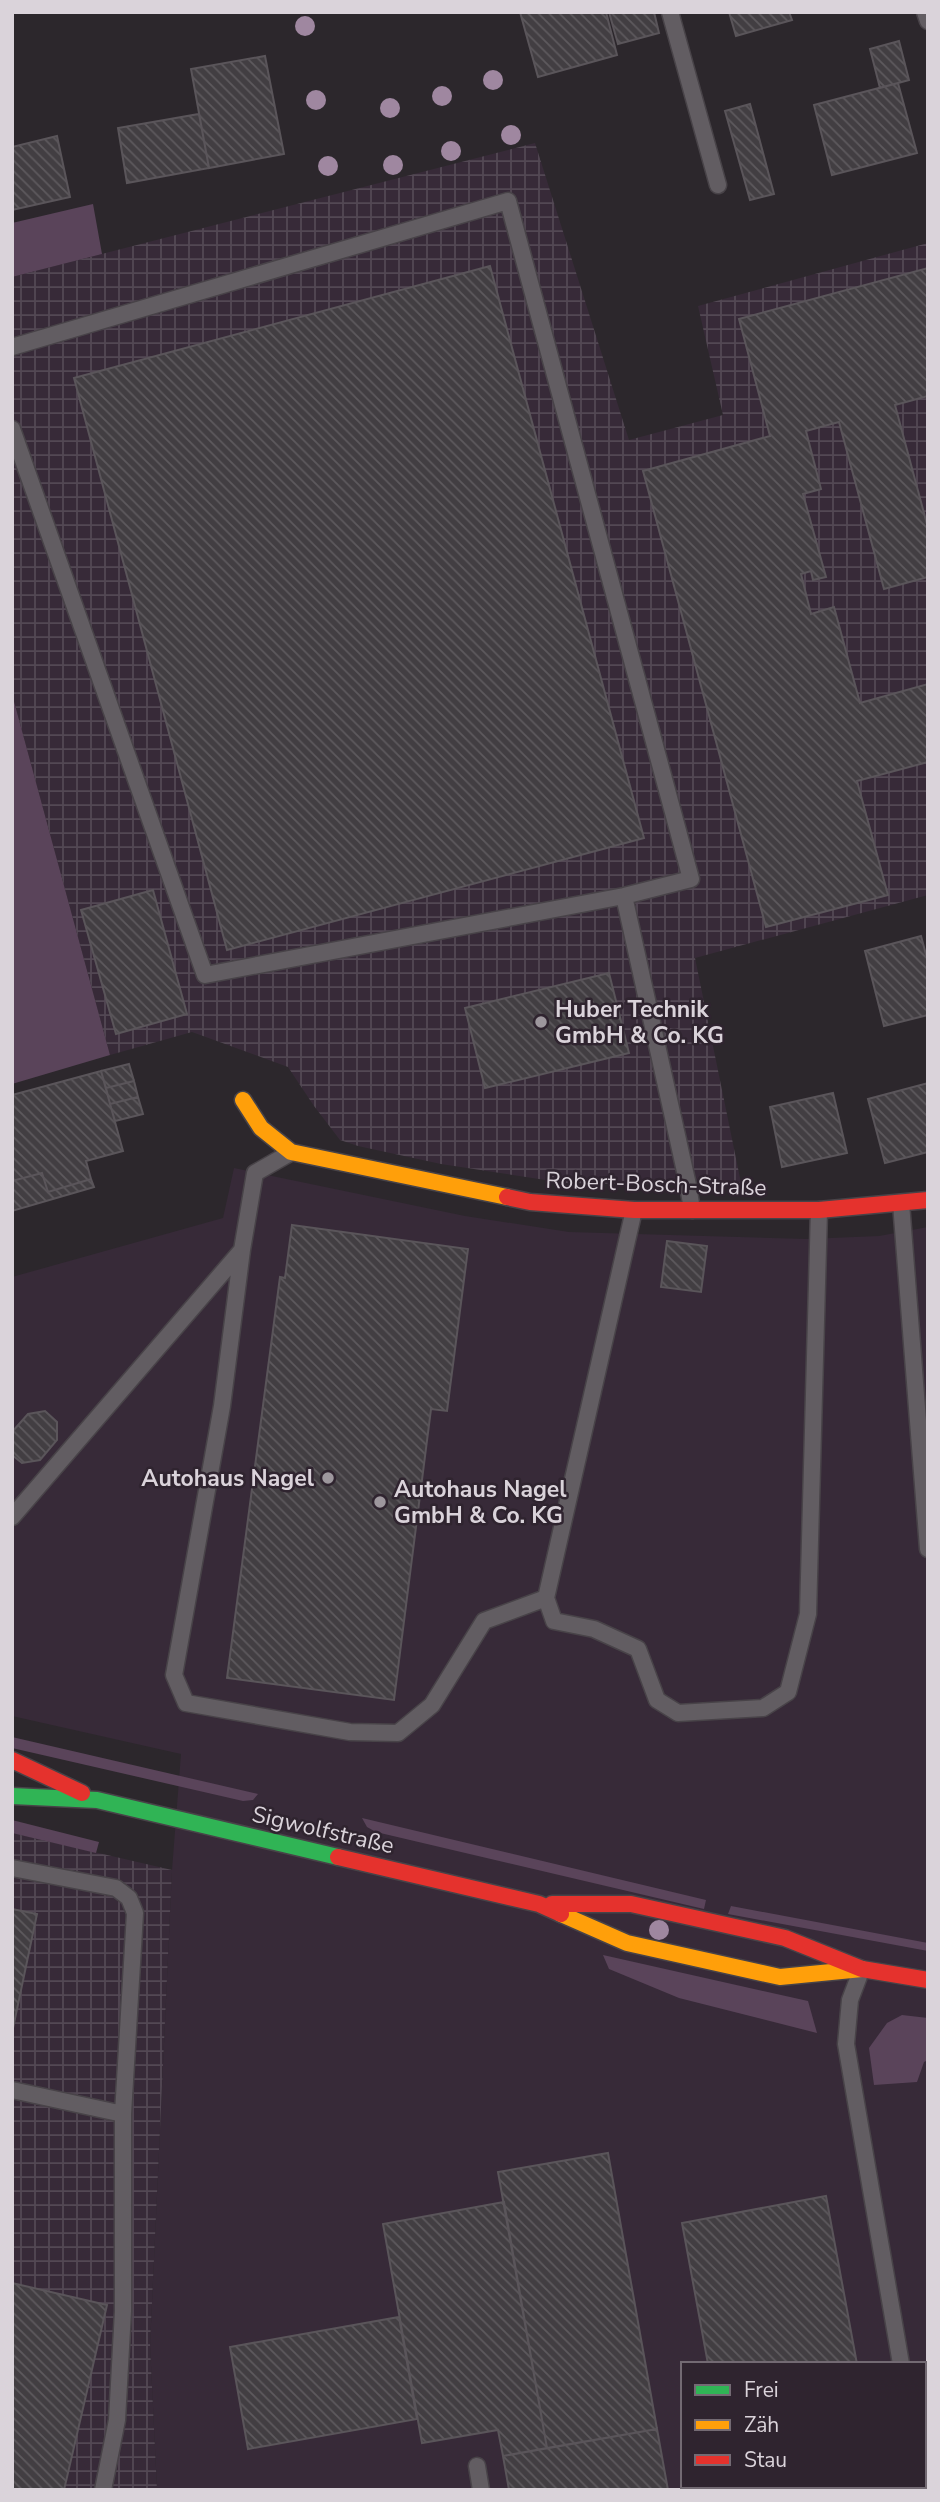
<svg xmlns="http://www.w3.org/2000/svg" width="940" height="2502" font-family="'Nunito Sans',sans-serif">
	<defs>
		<pattern id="industrial-grid" width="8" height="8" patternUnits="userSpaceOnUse" patternTransform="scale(1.75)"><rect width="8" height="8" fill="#372a38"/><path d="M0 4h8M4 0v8" fill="none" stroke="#534854"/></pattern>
		<pattern id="building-back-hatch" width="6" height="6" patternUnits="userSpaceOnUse" patternTransform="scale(1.75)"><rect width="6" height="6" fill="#423e42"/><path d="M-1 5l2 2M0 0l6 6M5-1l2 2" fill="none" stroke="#5d595d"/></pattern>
	</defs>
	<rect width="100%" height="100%" fill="#2c272c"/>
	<path fill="#372a38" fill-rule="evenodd" d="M234,1168L465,1216L569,1232L807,1239L879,1236L928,1227V2490H157L150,2345L172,1870L181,1754L12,1716V1277L223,1218ZM683,2364H924V2486H683Z"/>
	<path fill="url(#industrial-grid)" d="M535,143L629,440L723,415L698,306L928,243V895L695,958L741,1183L688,1185L565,1183L441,1164L358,1146L340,1140L314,1106L288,1067L192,1032L110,1055L12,694V277Z
		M12,1833L172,1870L150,2345L157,2490H12Z"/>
	<path fill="#5a445a" d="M93,204L102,254L12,277V223Z
		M12,694L110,1055L12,1084Z
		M12,1737L258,1794L253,1800L243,1801L12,1748Z
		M362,1818L706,1900L704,1909L376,1832L367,1827Z
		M12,1820L99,1842L96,1853L12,1833Z
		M731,1906L928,1943V1951L728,1914Z
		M603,1955L808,2001L817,2033L679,1998L609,1969Z
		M902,2015L928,2018V2060L924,2062L917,2082L874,2085L869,2048L887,2023Z"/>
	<path fill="url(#building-back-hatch)" stroke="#5a555a" stroke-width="2" d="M520,12H606L617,55L538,77Z
		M609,12H654L659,33L618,44Z
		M729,12H789L792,20L736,36Z
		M899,41L909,80L880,88L870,49Z
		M265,56L284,154L209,168L191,69Z
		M898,83L917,153L832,175L814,105Z
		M750,104L774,194L750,200L725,111Z
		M199,114L209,168L127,183L118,128Z
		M57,136L70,197L12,210V147Z
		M490,266L644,838L227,950L74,378Z
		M928,268V396L895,405L928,528V577L884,589L839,422L806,431L821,489L803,494L826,577L813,580L811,571L801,574L811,614L834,607L860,703L928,684V762L857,781L888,895L766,927L643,471L770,436L739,319Z
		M153,890L187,1014L116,1034L81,910Z
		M921,936L928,962V1015L884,1026L865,951Z
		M609,973L629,1053L485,1088L465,1008Z
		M129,1064L134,1081L106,1088L101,1071Z
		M101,1071L123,1151L86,1161L91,1179L48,1192L42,1173L12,1181V1095Z
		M134,1081L138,1097L110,1104L106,1088Z
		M928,1083V1152L885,1163L868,1099Z
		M833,1093L847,1153L782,1167L770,1107Z
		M138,1097L143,1114L115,1121L110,1104Z
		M42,1173L48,1192L91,1179L94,1187L12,1211V1181Z
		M292,1225L468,1249L447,1411L431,1409L394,1700L227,1678L280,1277L285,1278Z
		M667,1241L707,1246L701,1292L661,1287Z
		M45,1411L57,1422V1440L40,1460L22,1463L12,1455V1432L28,1414Z
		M12,1909L37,1914L12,2033Z
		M608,2153L657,2429L547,2448L498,2172Z
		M826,2196L857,2364H708L682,2223Z
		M504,2202L547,2448L503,2456L498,2430L422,2443L383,2224Z
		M12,2283L107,2305L64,2490H12Z
		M399,2317L417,2419L248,2449L230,2347Z
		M657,2429L668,2490H509L503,2456Z
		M730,2486H879L880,2490H731Z"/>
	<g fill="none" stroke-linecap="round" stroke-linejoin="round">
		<g stroke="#484348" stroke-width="19">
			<path id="lane" d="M670,12L718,185
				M925,12L928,21
				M12,347L508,201L691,879L624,896L205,975L12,429
				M624,896L688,1185L692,1210
				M901,1203L928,1549
				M634,1210L546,1598L554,1621L594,1629L638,1649L657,1700L678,1713L763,1708L788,1692L808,1614L819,1210
				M242,1250L222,1406L174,1675L186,1703L350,1732L398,1733L432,1705L484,1621L546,1598
				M12,1517L242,1250L255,1173L290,1153
				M12,1868L116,1888L129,1898L135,1913L123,2114V2311L117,2420L103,2490
				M861,1971L850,2000L846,2044L901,2364
				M12,2090L123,2114
				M477,2466L481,2490
				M924,2486L925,2490"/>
		</g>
		<g stroke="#484348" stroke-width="19">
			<path id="fast" d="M12,1796L97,1800L338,1857"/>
		</g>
		<g stroke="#484348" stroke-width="19">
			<path id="slow" d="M243,1100L261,1128L291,1152L507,1197
				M561,1914L627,1943L780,1977L862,1969"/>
		</g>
		<g stroke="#484348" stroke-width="19">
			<path id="jam" d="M507,1197L530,1202L634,1210H819L928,1200
				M12,1760L82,1793
				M338,1857L539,1904L561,1914
				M552,1904H631L785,1938L862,1969L928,1980"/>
		</g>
		<use href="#lane" stroke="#625d62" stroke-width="16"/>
		<use href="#fast" stroke="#30b455" stroke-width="16"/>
		<use href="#slow" stroke="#ff9f0a" stroke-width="16"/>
		<use href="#jam" stroke="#e5322d" stroke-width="16"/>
	</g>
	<g fill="#9f87a0">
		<circle cx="305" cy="26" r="10"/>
		<circle cx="493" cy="80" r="10"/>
		<circle cx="442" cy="96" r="10"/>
		<circle cx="316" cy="100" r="10"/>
		<circle cx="390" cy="108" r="10"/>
		<circle cx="511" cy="135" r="10"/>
		<circle cx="451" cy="151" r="10"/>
		<circle cx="393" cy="165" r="10"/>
		<circle cx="328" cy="166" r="10"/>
		<circle cx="659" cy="1930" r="10"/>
	</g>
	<g fill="#9d979d" stroke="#2f242f" stroke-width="2.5">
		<circle cx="541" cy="1022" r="7"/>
		<circle cx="328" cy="1478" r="7"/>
		<circle cx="380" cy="1502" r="7"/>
	</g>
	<g text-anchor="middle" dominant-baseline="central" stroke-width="5" stroke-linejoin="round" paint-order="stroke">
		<g font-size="23" font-weight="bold" fill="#dad3da" stroke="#2f242f" text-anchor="start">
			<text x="555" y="1009">Huber Technik<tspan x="555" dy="26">GmbH &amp; Co. KG</tspan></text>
			<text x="314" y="1478" text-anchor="end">Autohaus Nagel</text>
			<text x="394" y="1489">Autohaus Nagel<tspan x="394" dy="26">GmbH &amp; Co. KG</tspan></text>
		</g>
		<g font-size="23" fill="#dad3da" stroke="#2f242f">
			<text transform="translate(656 1184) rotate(2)">Robert-Bosch-Straße</text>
			<text transform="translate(323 1830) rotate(13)">Sigwolfstraße</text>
		</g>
	</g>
	<rect width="940" height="2502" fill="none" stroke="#dad3da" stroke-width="28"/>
	<rect x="681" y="2362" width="245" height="126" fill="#2f242f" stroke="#736a73" stroke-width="2"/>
	<rect x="695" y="2385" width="35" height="10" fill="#30b455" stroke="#736a73" stroke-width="2"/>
	<text x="744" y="2397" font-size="21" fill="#dad3da">Frei</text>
	<rect x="695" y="2420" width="35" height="10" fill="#ff9f0a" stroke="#736a73" stroke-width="2"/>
	<text x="744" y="2432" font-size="21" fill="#dad3da">Zäh</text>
	<rect x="695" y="2455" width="35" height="10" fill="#e5322d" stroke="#736a73" stroke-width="2"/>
	<text x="744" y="2467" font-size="21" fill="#dad3da">Stau</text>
</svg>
